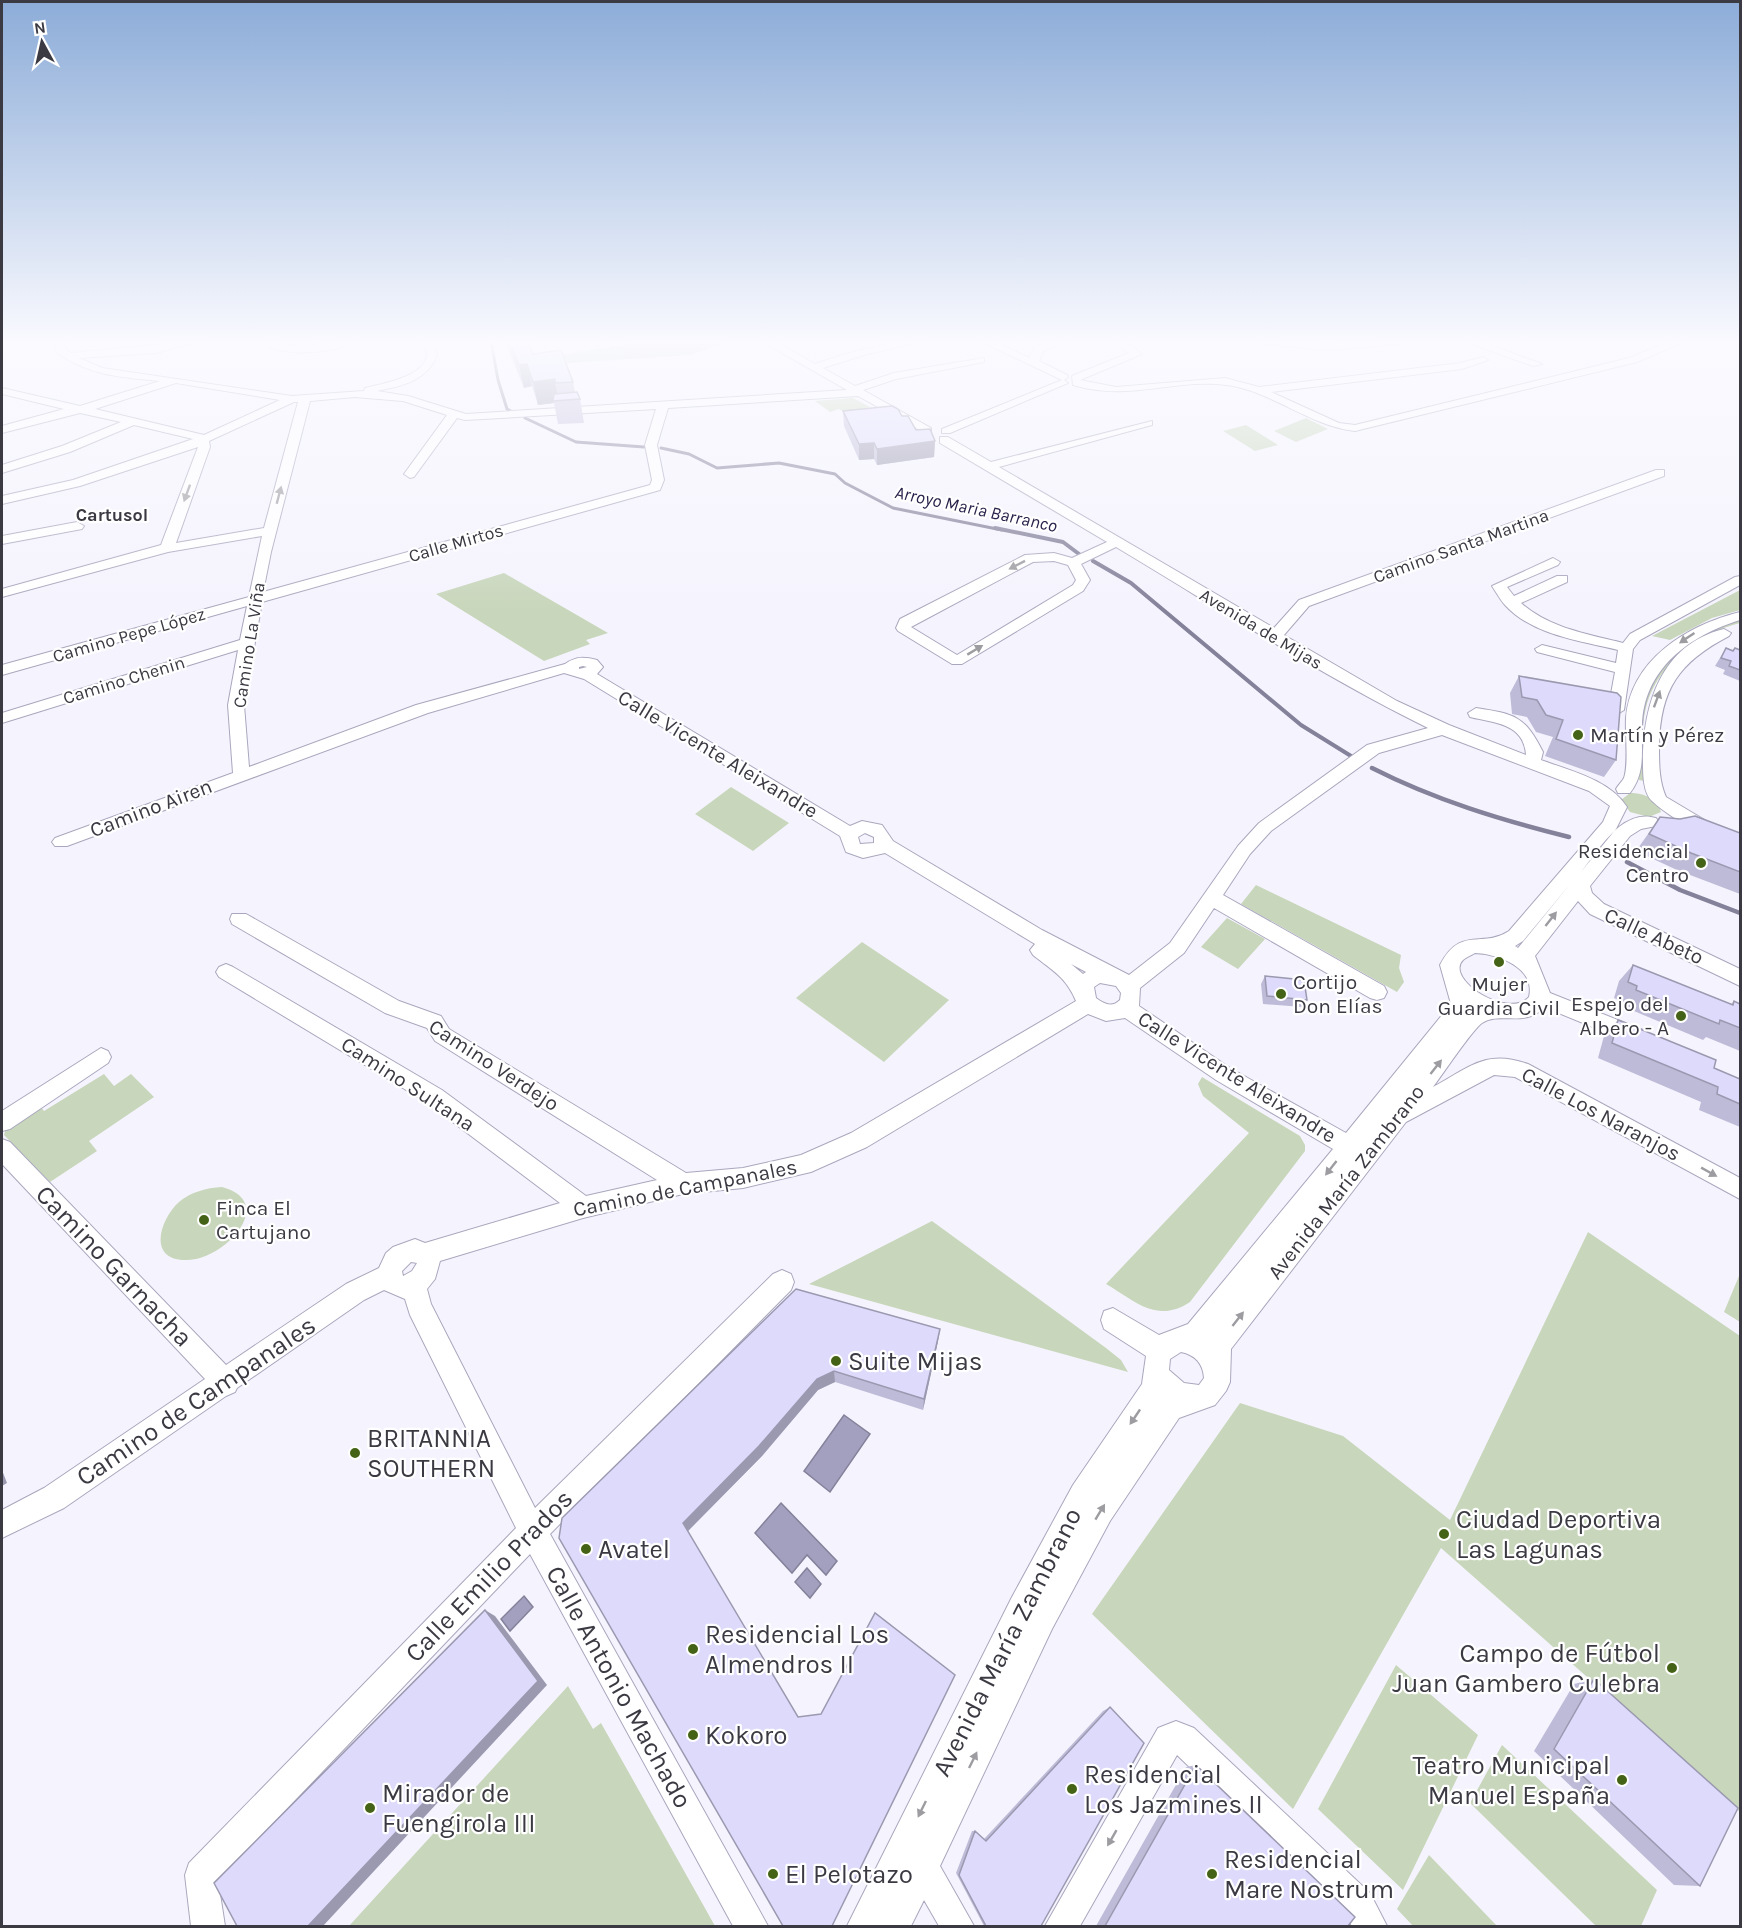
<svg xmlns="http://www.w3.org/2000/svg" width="1742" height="1928" font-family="Karla,sans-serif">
	<rect width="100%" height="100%" fill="#f5f4fe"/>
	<path fill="#c8d6bb" d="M642,341H731L690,355L568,363L562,355Z
		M853,398L870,407L844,412L839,409L830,412L815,401Z
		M1306,418L1328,429L1296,442L1274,431Z
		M1246,425L1278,445L1255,451L1223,431Z
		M504,573L608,633L586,640L590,644L544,661L436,594Z
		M1740,590V610L1712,618L1670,640L1652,636Z
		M1740,619V623C1697,634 1654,666 1645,712C1640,734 1644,759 1644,781L1639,780C1638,759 1636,736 1639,715C1647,664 1694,631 1740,619Z
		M731,787L789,823L753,851L695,814Z
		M1630,793C1643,793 1657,798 1661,812L1649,817L1630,812L1621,800Z
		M1256,885L1401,955L1399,968L1404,982L1397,992L1241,904Z
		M1227,918L1265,939L1238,969L1201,947Z
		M862,942L949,1000L884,1062L796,998Z
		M104,1074L114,1086L131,1074L154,1097L89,1141L97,1151L50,1182L4,1135L7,1124L38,1103L44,1111Z
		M1202,1077L1300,1136L1305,1145V1151L1190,1302C1157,1324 1135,1301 1106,1284L1249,1133L1203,1096L1198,1084Z
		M222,1187C279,1202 223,1263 183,1260C147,1258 161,1218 179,1202C191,1192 206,1188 222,1187Z
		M932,1221L1106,1348L1121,1360L1128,1372L809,1284Z
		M1588,1232L1740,1336V1812L1441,1548L1293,1809L1092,1614L1240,1403L1343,1436L1450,1520Z
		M1739,1276L1740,1277V1322L1724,1312Z
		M1396,1665L1478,1735L1403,1890L1318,1809Z
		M568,1686L593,1729L601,1723L715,1926H349Z
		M1502,1745L1657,1890L1641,1926H1596L1470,1803Z
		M1429,1855L1497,1926H1413L1397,1909Z"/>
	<path fill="#a3a0bf" stroke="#84819a" stroke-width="1.5" d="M844,1415L870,1434L830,1492L804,1471Z
		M781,1503L837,1561L826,1575L807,1555L792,1573L755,1533Z
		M807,1568L821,1584L810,1598L795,1582Z
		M524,1596L533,1607L510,1631L501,1619Z"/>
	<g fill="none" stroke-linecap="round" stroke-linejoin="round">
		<path stroke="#84819a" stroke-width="3" d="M491,341L498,380L507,409L514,413
			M525,418L576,442L644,447
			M661,448L689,454L717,468L779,463L835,474L845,483L893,508L1002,530"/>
		<path stroke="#84819a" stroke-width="4" d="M995,528L1063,542L1079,554
			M1093,561L1131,583L1301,725L1351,756"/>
		<path stroke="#84819a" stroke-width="4.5" d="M1372,768C1435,800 1501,820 1569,837
			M1627,862L1680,890L1740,913"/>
		<g stroke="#a9a7bd" stroke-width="2">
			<path id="minor" d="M54,341H64L65,349L71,353L200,341L156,353L79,358L102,368L292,396L364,391L365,388C381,384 425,377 427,355C427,351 424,345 423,341H433L437,355C427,381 402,386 377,391L408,396L466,414L847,390L761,341H774L815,364C851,352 885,341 923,341L864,355L823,368L855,386L894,373L984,358V362L896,379L863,390L931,428V432H923L858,396L668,408L657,445L664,480L660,490L262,602L244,705L249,767L416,705L565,664C576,656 585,657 597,660L603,667L597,674L850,826L862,821L882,825L893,841L1042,930L1129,975L1170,943L1238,846L1259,823L1367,745L1428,728C1320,675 1220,609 1116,547L1081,564L1090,580L1083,591L962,664H952L898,631L896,628L900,619L1025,555L1054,553L1072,558L1107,542L940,443V437H948L991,462L1152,421V425L999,467L1274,628L1299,600L1656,470H1664V476L1309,606L1284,635L1397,701L1449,725L1526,755C1524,723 1494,723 1470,717L1468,713L1476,708C1515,714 1525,716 1543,752L1541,760C1571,771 1610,780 1627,807L1616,829L1576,878C1596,855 1620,807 1656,818L1659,822L1656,826L1641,829L1630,836L1590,886L1592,893L1604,904L1740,969V986L1590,914L1578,901L1535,956L1550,993L1643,1030L1646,1036L1643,1042L1636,1044L1629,1042L1544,1007C1526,1028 1500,1011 1482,1023C1472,1030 1443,1074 1433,1087C1470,1067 1486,1049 1528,1064L1740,1178V1199L1515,1077L1494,1075L1406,1122L1231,1349L1230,1382L1226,1391L1215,1405L1179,1418L1110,1521L1052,1629L940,1866L974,1926H939L924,1900L911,1926H847L1012,1597L1073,1485L1142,1384L1146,1356L1104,1329L1101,1320L1104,1311L1113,1308L1159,1335L1188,1324L1333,1149L1216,1080L1125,1018L1106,1021L1088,1014L867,1147L811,1172L743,1188L683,1194L583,1218L440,1261L435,1279L427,1289L431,1304L535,1508L773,1274L782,1270L791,1274L794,1282L791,1290L550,1534L768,1926H733L530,1554L218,1881L225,1926H191L185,1875L189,1863L516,1528L410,1315L405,1299L384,1290L364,1300L237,1388L235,1392L226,1396L64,1508L2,1538V1510L44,1488L205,1379L2,1164V1139L10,1142L226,1365L346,1284L379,1268L386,1253L393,1247L415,1239L425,1243L560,1203L426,1102L219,977L216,972L219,967L226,964L233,967L442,1090L586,1196L657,1180L435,1041L427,1028L385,1013L232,924L230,919L232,914H246L399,1001L441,1016L449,1029L686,1173L743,1168L801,1155L851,1133L1076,1001C1066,977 1053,971 1033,955L1030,950L1035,944L885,853L863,858L846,852L840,836L584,679L564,673L428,713L67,846H55L52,842L55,838L233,773L228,705L238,650L2,723V713L240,640L247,606L2,675V665L249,597L262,536L168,552L2,597V589L161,545L198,447L80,486L2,504V496L73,480L193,439L134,425L70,452L2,473V465L62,446L121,422L80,413L2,433V426L64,409L2,394V388L80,406L160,381C120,377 90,376 56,352ZM176,383L280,400L204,435L95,409ZM355,397L403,401L447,415L404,474L410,478L414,477L457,418L465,420L656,409L645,445L652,480L650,485L263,592L271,552L310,401ZM294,402H298L264,528L176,543L210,447L209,441ZM1054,561L1068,565L1076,580L1073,585L957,655L911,627L1033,562ZM583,666L587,667L579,669V667ZM1442,735L1589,791L1610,806L1603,822L1509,931C1481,949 1461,925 1440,965L1451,1004L1346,1133L1230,1068L1139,1006L1140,988L1184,953L1214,908L1370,998L1377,1000L1384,998L1387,992L1384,986L1223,895L1250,854L1271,831L1379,753ZM865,833L874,837V843L860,844L858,837ZM1571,883L1518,948L1515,946L1523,941ZM1475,953C1497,954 1536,967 1529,997C1508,1020 1444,979 1463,960C1466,957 1472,955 1475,953ZM1071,964L1086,972L1083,974ZM1100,983L1116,986L1121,993L1120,1000C1112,1008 1104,1004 1096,998L1094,987ZM411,1262L417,1263L412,1271L403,1276L402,1271ZM1181,1352C1195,1355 1203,1363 1204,1378L1199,1385L1184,1383L1169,1370L1170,1359Z
				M260,341L293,346L356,341C338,354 277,358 260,341Z
				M612,341H637L603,349L598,346Z
				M980,341H994L1029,358C1033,342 1050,341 1064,341L1043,351L1039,361L1067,375L1068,377L1064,380L1068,383L950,433H942V429L1062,380Z
				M1112,341H1124L1142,354L1080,380L1116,387L1225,378L1259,387L1461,363L1483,357L1488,360L1462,369L1271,392L1339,423L1355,425L1629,358L1671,341H1686L1637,362L1355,431C1309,426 1272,391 1227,385C1173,378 1130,402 1073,385L1072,376L1129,353Z
				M1256,341L1326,344L1405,341L1400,344L1326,350L1261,344Z
				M1463,341H1479L1542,364L1533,366Z
				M77,522L84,526L82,529L2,544V536Z
				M1553,558L1560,562L1558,565L1507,587L1514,596L1557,576H1567V582L1521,603C1549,628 1587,634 1623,643L1630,634L1735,577L1740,576V585L1640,640L1633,649L1624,710L1616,715L1608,710L1615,672L1537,652L1535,649L1542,645L1616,663L1618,650C1581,641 1532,635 1505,605C1501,601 1496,592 1492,586Z
				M1740,612V620C1689,636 1643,669 1642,727C1641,752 1646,772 1630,793H1618L1616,789C1618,785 1622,782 1624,778C1629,764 1625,734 1626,718C1631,659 1688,625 1740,612Z
				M1724,629L1731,633L1729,636C1679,662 1660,689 1659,746C1659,764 1659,781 1666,797L1708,822L1740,834V847C1709,838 1675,822 1652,801C1643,793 1643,773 1643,762C1643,705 1661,644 1724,629Z
				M101,1048L108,1051L111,1057L108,1063L10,1129L2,1131V1111Z
				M1176,1721L1194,1728L1370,1893L1387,1926H1352L1346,1917L1177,1755L1080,1926H1045L1158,1728Z"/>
		</g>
		<use href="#minor" fill="#fff" fill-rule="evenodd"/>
	</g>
	<path fill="#bebbd8" d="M505,341H527L533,354L573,382L575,392L580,399L584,423L558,424L554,403L538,405L532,386L524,388Z
		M843,411L902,416L916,430L935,441L934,457L877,465L874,459L859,460L844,426Z
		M1726,648L1733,650L1735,648L1740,650V681L1723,674L1725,670L1715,666Z
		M1519,676L1616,760L1604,777L1545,756L1553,737L1536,732L1527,717L1512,714L1510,693Z
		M1660,817L1740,833V894L1677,870L1636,851Z
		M1633,965L1731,1004L1734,1001L1740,1004V1051L1706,1037L1703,1040L1622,1006L1623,1002L1614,998L1619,981Z
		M1265,976L1307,1000L1303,1007L1263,1004L1261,984Z
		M1618,1020L1714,1068L1740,1079V1127L1699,1110L1701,1102L1598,1058L1604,1036Z
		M796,1289L938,1341L923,1410L835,1382L818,1390L762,1456L688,1531L832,1926L559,1538Z
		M1594,1679L1700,1886L1674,1885L1534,1751L1574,1684Z
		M1110,1707L1041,1926H984L956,1873L972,1831H975L984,1839L1103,1711Z
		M1196,1765L1348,1926H1096L1186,1767Z"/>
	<path fill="#9b99b0" d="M527,364L532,386L524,388L519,365Z
		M555,379V383L559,401H553L554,403L538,405L533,382Z
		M935,441L934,457L877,465V449Z
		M874,443V459L859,460V444Z
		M940,1329L938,1341L923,1410L924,1399Z
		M834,1371L835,1382L818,1390L762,1456L688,1531L683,1523L817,1379Z
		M2,1470L7,1483L2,1486Z
		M485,1610L495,1616L547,1685L323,1926H308Z"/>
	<path fill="#dddafb" stroke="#9b99b0" stroke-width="1.5" d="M509,341H527L533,354L561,350L573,382L555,383V379L533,382L527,364L519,365Z
		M577,392L580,399L553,401L554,394Z
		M892,406L898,409L902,416H908L916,430L930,429L935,441L877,449L874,443L859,444L843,411Z
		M1726,648L1733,651L1735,648L1740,650V670L1729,666L1731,661L1721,658Z
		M1519,676L1617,693L1621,697L1616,760L1556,739L1563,720L1546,715L1537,700L1522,697Z
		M1695,816L1740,833V872L1691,853L1649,834L1660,817L1680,819Z
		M1633,965L1733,1005L1734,1001L1740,1004V1028L1720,1020L1719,1024L1636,990L1637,986L1628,982Z
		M1265,976L1304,980L1307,1000L1267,996Z
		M1618,1020L1716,1060L1714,1068L1740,1079V1104L1717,1094L1718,1087L1612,1043Z
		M796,1289L940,1329L924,1399L834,1371L817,1379L759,1446L683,1523L798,1717L821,1714L875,1613L955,1675L832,1926H783L559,1538L562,1518Z
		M485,1610L538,1681L308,1926H237L214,1883Z
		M1594,1679L1738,1808L1700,1886L1554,1749Z
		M1110,1707L1144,1743L1041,1926H986L959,1875L975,1831L986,1841Z
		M1196,1765L1355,1917L1348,1926H1105Z"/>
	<defs><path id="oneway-solid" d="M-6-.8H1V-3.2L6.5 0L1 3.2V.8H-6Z" transform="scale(1.5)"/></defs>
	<g fill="#9d9ca1">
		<use href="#oneway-solid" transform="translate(187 493) rotate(110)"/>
		<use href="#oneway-solid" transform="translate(279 495) rotate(-75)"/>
		<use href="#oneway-solid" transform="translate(1017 565) rotate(153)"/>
		<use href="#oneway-solid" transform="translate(1687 638) rotate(146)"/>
		<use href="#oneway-solid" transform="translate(975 650) rotate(-31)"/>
		<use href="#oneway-solid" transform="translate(1657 699) rotate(-70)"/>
		<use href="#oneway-solid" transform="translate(1551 919) rotate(-52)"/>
		<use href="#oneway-solid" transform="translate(1436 1067) rotate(-52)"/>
		<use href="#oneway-solid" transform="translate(1331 1168) rotate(128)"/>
		<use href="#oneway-solid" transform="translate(1709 1172) rotate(29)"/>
		<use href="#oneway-solid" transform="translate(1238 1319) rotate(-52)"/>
		<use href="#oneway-solid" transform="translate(1135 1417) rotate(124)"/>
		<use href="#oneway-solid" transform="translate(1100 1512) rotate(-59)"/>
		<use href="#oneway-solid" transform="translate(973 1760) rotate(-64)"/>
		<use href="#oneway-solid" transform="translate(922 1809) rotate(116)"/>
		<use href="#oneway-solid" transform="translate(1112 1838) rotate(120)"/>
	</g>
	<linearGradient id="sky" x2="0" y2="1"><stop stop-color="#8cacd8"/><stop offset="0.56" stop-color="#fafaff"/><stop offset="1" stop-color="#fafaff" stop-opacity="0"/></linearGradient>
	<rect width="1742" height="611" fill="url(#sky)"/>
	<g fill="#456317" stroke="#fff" stroke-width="2">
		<circle cx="1578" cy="735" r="6"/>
		<circle cx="1701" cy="863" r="6"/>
		<circle cx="1499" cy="962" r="6"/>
		<circle cx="1281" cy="994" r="6"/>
		<circle cx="1681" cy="1016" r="6"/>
		<circle cx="204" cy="1220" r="6"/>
		<circle cx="836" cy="1361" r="6"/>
		<circle cx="355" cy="1453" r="6"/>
		<circle cx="1444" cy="1534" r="6"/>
		<circle cx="586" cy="1549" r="6"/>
		<circle cx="693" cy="1649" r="6"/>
		<circle cx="1672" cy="1668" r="6"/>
		<circle cx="693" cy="1735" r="6"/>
		<circle cx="1622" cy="1780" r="6"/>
		<circle cx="1072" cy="1789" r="6"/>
		<circle cx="370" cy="1808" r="6"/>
		<circle cx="773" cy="1874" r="6"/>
		<circle cx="1212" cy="1874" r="6"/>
	</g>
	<g text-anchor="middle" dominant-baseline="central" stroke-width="4.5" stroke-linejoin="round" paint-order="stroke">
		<g font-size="18" font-style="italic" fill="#2a224b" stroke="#fff">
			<text transform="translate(976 509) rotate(12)">Arroyo Maria Barranco</text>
		</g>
		<g font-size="18" font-weight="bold" fill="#3b3a43" stroke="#fff">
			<text x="112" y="515">Cartusol</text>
		</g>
		<g font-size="18" fill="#3b3a43" stroke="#fff">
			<text transform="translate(456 543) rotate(-16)">Calle Mirtos</text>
			<text transform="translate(1461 546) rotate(-20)">Camino Santa Martina</text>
			<text transform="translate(1261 629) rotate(31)">Avenida de Mijas</text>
			<text transform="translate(129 635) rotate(-16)">Camino Pepe López</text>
			<text transform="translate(249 645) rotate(-81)">Camino La Viña</text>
			<text transform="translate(124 680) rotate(-17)">Camino Chenin</text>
		</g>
		<g font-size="21" fill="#3b3a43" stroke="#fff" text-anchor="start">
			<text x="1590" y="735">Martín y Pérez</text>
			<text x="1689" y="851" text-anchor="end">Residencial<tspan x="1689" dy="24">Centro</tspan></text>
			<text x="1293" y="982">Cortijo<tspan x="1293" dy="24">Don Elías</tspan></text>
			<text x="1499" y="984" text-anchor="middle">Mujer<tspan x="1499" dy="24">Guardia Civil</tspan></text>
			<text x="1669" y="1004" text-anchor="end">Espejo del<tspan x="1669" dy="24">Albero - A</tspan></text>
			<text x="216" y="1208">Finca El<tspan x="216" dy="24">Cartujano</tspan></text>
		</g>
		<g font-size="21" fill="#3b3a43" stroke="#fff">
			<text transform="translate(718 754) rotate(31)">Calle Vicente Aleixandre</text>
			<text transform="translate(151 808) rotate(-21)">Camino Airen</text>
			<text transform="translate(1654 936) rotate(25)">Calle Abeto</text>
			<text transform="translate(494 1065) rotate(33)">Camino Verdejo</text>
			<text transform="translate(1237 1077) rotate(32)">Calle Vicente Aleixandre</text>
			<text transform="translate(408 1084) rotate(33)">Camino Sultana</text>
			<text transform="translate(1601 1114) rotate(28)">Calle Los Naranjos</text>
			<text transform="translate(1346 1182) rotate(-52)">Avenida María Zambrano</text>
			<text transform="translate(685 1188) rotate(-11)">Camino de Campanales</text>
		</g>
		<g font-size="26" fill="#3b3a43" stroke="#fff">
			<text transform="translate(114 1266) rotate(46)">Camino Garnacha</text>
			<text transform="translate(196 1401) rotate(-34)">Camino de Campanales</text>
			<text transform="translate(489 1576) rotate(-46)">Calle Emilio Prados</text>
			<text transform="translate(1007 1642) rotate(-63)">Avenida María Zambrano</text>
			<text transform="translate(619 1687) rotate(61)">Calle Antonio Machado</text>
		</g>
		<g font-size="26" fill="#3b3a43" stroke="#fff" text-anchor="start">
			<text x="848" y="1361">Suite Mijas</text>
			<text x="367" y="1438">BRITANNIA<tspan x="367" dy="30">SOUTHERN</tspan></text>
			<text x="1456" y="1519">Ciudad Deportiva<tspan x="1456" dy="30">Las Lagunas</tspan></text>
			<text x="598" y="1549">Avatel</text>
			<text x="705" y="1634">Residencial Los<tspan x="705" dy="30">Almendros II</tspan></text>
			<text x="1660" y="1653" text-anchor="end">Campo de Fútbol<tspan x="1660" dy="30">Juan Gambero Culebra</tspan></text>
			<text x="705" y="1735">Kokoro</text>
			<text x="1610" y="1765" text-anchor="end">Teatro Municipal<tspan x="1610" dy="30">Manuel España</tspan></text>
			<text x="1084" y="1774">Residencial<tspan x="1084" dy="30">Los Jazmines II</tspan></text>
			<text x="382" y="1793">Mirador de<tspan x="382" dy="30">Fuengirola III</tspan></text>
			<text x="1224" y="1859">Residencial<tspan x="1224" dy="30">Mare Nostrum</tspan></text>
			<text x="785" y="1874">El Pelotazo</text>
		</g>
	</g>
	<rect width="1742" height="1928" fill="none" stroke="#3b3a43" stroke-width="6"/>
	<g transform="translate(42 42) rotate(352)" stroke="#ffffff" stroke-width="4.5" paint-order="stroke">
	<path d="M0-4.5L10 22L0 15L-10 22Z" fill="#3b3a43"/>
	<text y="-9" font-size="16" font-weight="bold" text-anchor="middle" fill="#3b3a43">N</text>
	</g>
</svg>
